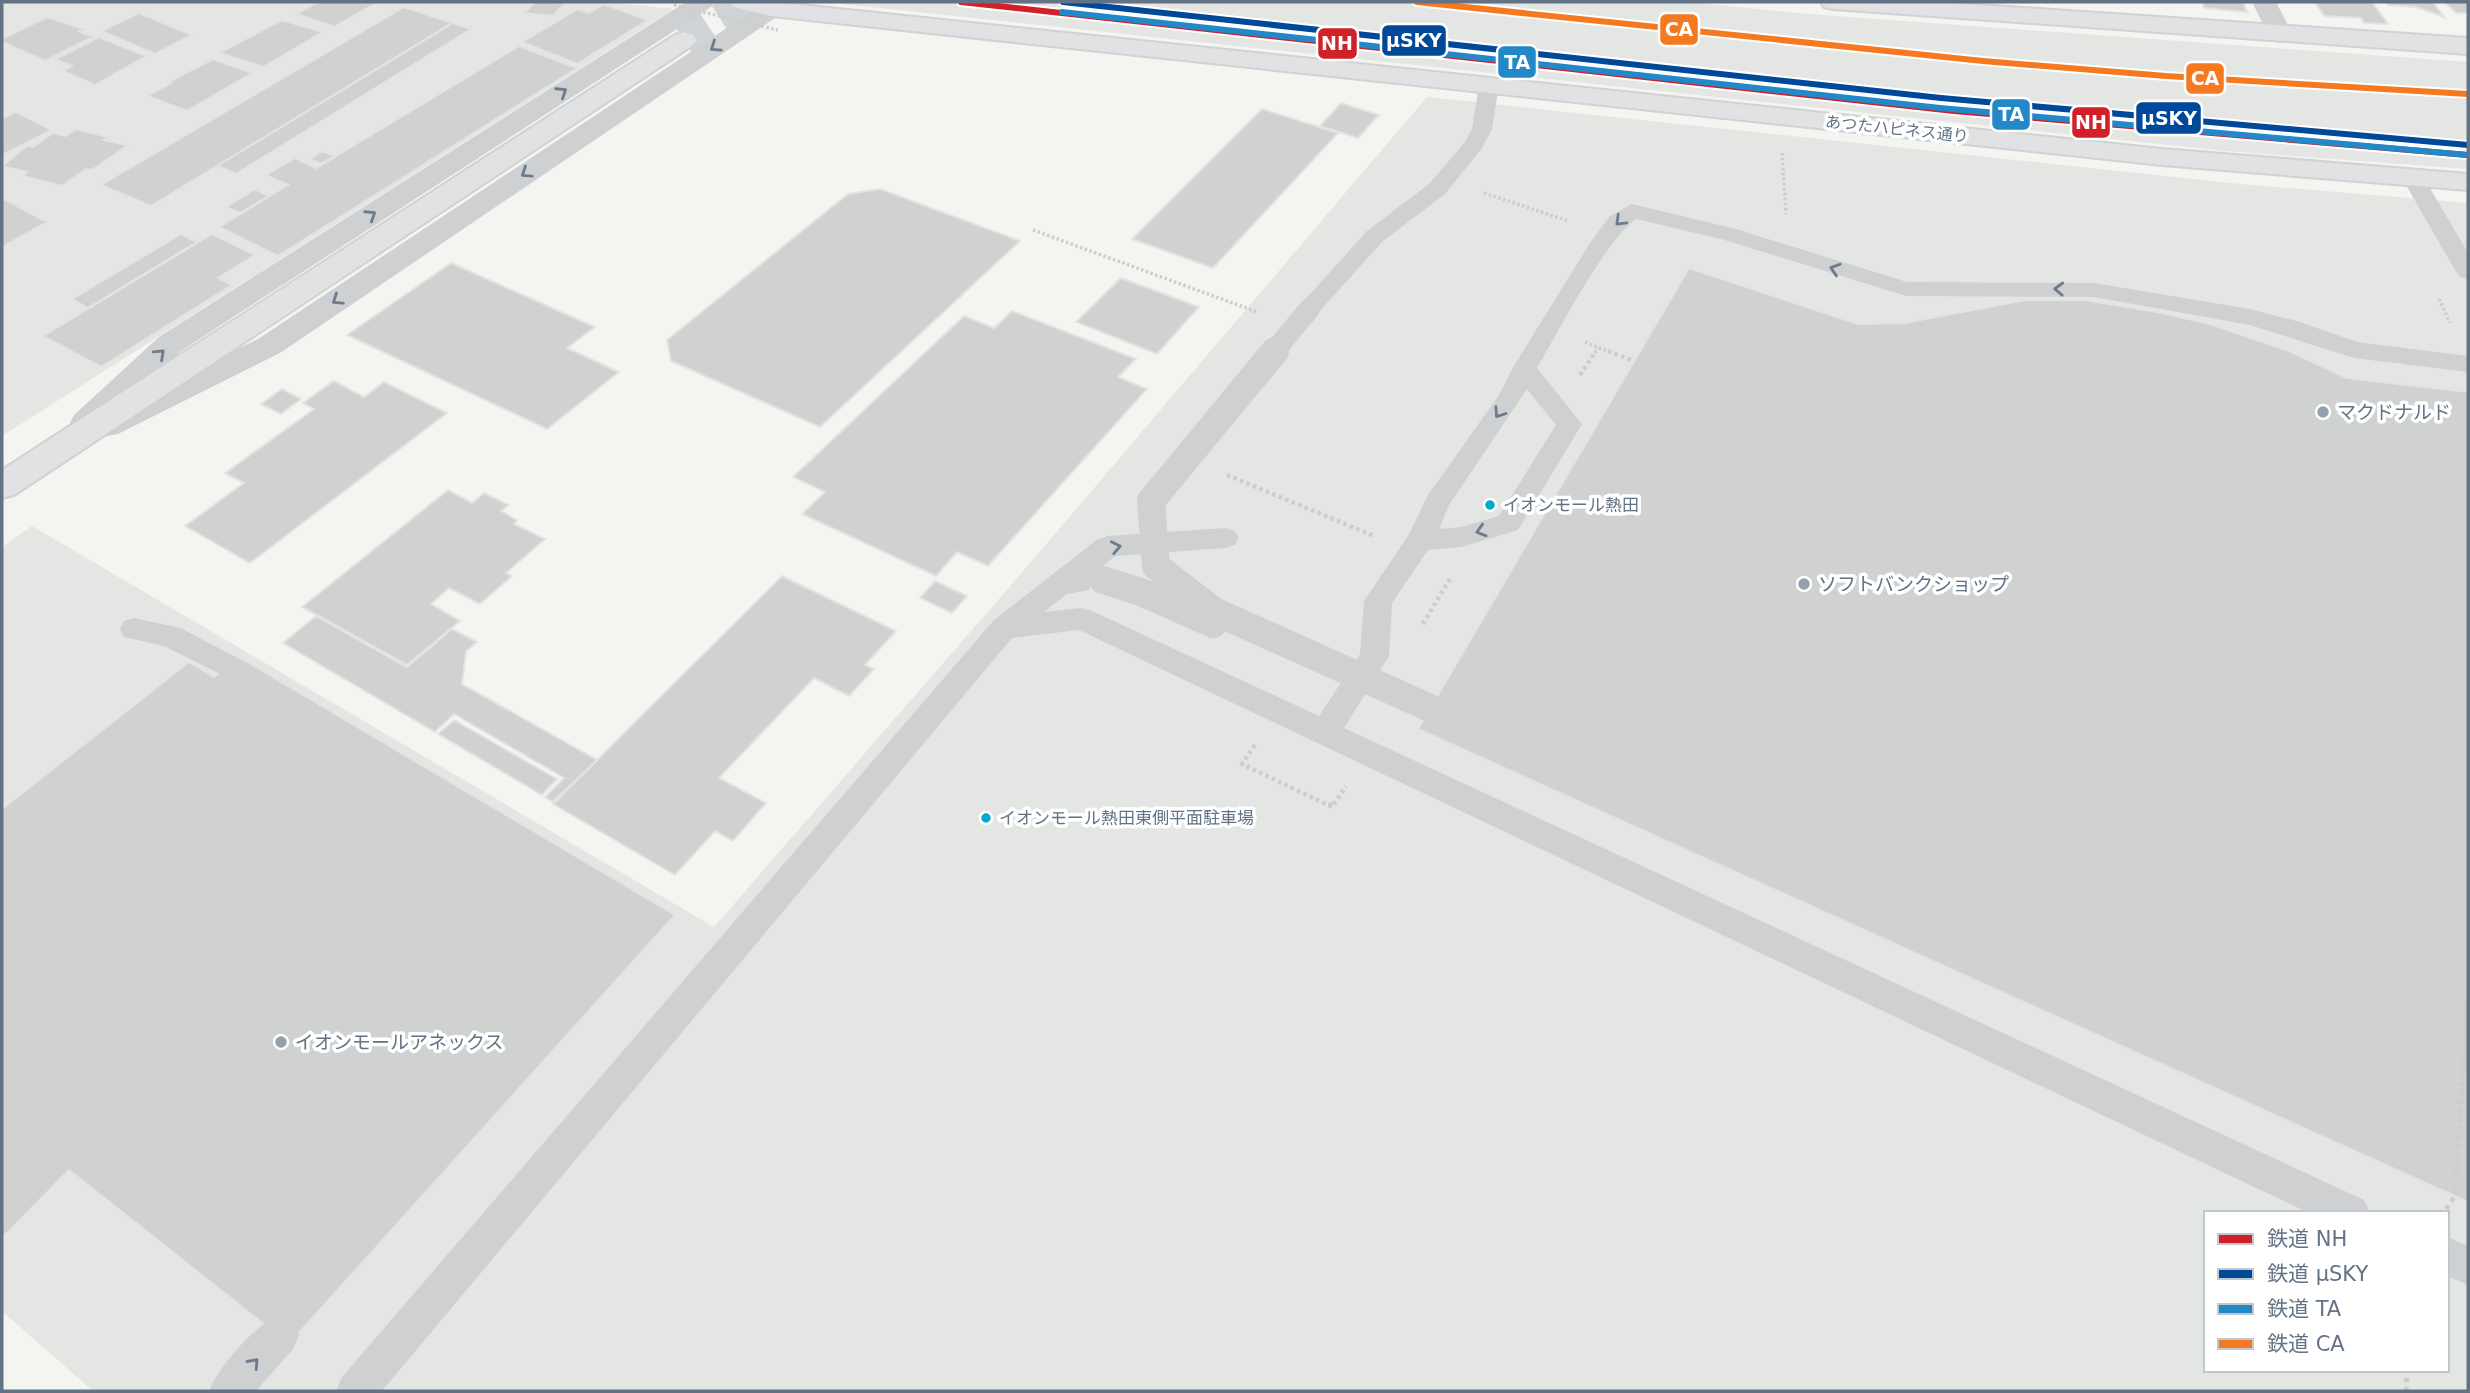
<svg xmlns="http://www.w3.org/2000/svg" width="2470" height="1393" font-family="'DejaVu Sans','Noto Sans JP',sans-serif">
	<rect width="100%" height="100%" fill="#f4f4f1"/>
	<path fill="#e4e6e4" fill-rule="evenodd" d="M2,2H607L674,9L2,436Z
		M824,2H1688L1808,14L2468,62V169L2225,151Z
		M1427,97L2240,184L2468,203V1391H93L2,1311V547L32,526L714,927L1037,555ZM2206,1213H2447V1370H2206Z"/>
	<path fill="#d0d1d1" stroke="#e3e3e1" stroke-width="2" d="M318,2H378L334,27L296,14Z
		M535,2H566L553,16L524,13Z
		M2202,2H2243L2247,12L2204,8Z
		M2315,2H2372L2388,24L2364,23L2361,18L2324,16Z
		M2386,2H2433L2444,17L2416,7L2388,5Z
		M2444,2H2468V13H2456Z
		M604,4L648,20L577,64L522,42L578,9L589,13Z
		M404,7L452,23L151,206L101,185Z
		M139,13L192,35L155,54L101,31Z
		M47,17L84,29L79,31L93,37L45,61L2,42V39Z
		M282,20L323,32L263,67L219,53Z
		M453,23L471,29L236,174L217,166Z
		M99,37L146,56L95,85L63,71L72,66L55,59Z
		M519,46L577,68L278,256L219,227L288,185L266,175L295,158L316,168Z
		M213,59L252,73L187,111L147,96L171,83L168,82Z
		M1341,103L1379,115L1358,138L1320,126Z
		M1262,109L1338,133L1213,268L1132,239Z
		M16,112L52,130L2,155V118Z
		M76,129L108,137L104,140L128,145L92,170L86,169L62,186L22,176L27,172L2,166L27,146L33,147L53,133L66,136Z
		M322,151L334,156L321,164L310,159Z
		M255,189L269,196L240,213L226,207Z
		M880,189L1020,241L820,427L671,361L667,340L848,194Z
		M2,198L47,222L2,247Z
		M181,234L197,242L88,308L72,299Z
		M212,234L255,255L218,278L232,285L101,367L43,336Z
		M451,263L595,327L567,348L619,372L547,429L347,335Z
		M1689,268L1858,324L1904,323L2026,300H2085L2157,312L2210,324L2289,351L2347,378L2468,392V1202L1418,729Z
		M1121,278L1199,307L1157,354L1076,322Z
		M1012,311L1136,359L1118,377L1147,389L988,566L957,552L936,576L802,514L825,492L793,477L964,316L994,328Z
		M334,381L364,397L384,382L447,413L250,563L185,526L244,483L225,473L314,409L303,403Z
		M282,389L301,399L281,414L261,404Z
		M448,490L472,503L484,493L509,505L501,511L517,520L514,524L545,539L506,573L512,576L480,604L449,588L431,604L460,621L407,665L302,607Z
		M782,576L896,631L865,665L874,669L849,696L814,678L719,778L766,803L733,841L715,831L675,875L553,804Z
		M935,581L967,596L952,613L920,598Z
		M316,616L407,667L452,629L477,642L466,651L462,684L597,760L553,802L545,797L564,778L454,714L435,732L283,643Z
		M239,657L675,915L289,1344L69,1170L4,1236L2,1233V809L189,662L214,677Z
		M454,720L557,779L542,795L438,734Z"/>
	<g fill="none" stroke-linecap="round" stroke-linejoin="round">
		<path stroke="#cfd4d6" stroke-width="28" stroke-dasharray="28 14" stroke-linecap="butt" d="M684,40L742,2"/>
		<g stroke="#d0d2d3" stroke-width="4">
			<path id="secondary" d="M730,2H773L2162,149L2468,174V190L2162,165L772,16L733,7Z
				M1821,2H1936L2468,38V54L1833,9L1824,7Z
				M684,32L693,35L697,40L693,45L14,495L2,498V470L675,35Z"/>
		</g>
		<path stroke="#cdcdcd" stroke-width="3.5" stroke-dasharray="2.5 2.5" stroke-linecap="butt" d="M1782,153L1786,214
			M1484,193L1568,221
			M1033,230L1257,312
			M2439,299L2450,323
			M1585,342L1612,353
			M1595,353L1598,348"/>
		<path stroke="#cdcdcd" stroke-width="4.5" stroke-dasharray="3.5 3.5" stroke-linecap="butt" d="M1608,351L1634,361
			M1580,375L1596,351
			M1227,475L1374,536
			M1423,624L1451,577
			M1255,745L1242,764L1332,807L1346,786"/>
		<path stroke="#cdcdcd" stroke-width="5" stroke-dasharray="4.5 4.5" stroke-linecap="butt" d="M1328,805H1333
			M2446,1209L2455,1196L2468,989
			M2406,1391L2407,1370"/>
		<path fill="#cfd0d1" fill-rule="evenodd" d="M1489,79L1496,81L1499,85L1492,129L1482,148L1445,194L1383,241L1318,313L1310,316L1302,313L1298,308L1302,303L1367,231L1429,184L1465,142L1472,129L1479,85L1482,81Z
			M2413,172L2421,173L2424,178L2468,253V279L2460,277L2456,272L2402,178L2405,173Z
			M1632,204L1736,229L1907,282L2094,283L2250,309L2300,322L2357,342L2468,356V372L2354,358L2250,325L2094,297L1906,296L1721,239L1636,219C1604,242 1559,331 1537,368L1582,424L1518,530L1461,547L1428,550L1392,603L1389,656L1344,728L2364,1200L2370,1213H2309L1079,630L1012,638L382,1391H336L342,1377L994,620L1098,539L1108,536L1225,528L1235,531L1239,538L1235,545L1225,548L1115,556L1090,576L1093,582L1089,590L1067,594L1044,612L1082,608L1092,611L1319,716L1360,654L1364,601L1408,536L1428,495L1499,395L1512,369L1590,243L1610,216ZM1527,389L1556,425L1499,516L1461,527L1439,529L1449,505Z
			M134,618L180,628L238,658L243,666L238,674L228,678L164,646L124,637L120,629L124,621Z
			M2447,1237L2468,1246V1285L2447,1276Z
			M279,1315L293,1321L299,1335L293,1349L256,1391H209C218,1367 255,1325 279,1315Z"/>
		<path fill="#cfd0d1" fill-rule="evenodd" d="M686,2H714L711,7L181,351L129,401L258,339L763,4H781L784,9L781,14L280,353L118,434C103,438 104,434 93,432C86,432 82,433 74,431L70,423L74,415L159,337Z
			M2252,2H2276L2293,35L2289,40L2280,43L2271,40Z"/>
		<use href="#secondary" fill="#e1e2e3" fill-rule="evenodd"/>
		<path stroke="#cdcdcd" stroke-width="3.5" stroke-dasharray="2.5 2.5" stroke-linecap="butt" d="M674,5L778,30"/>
		<path stroke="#cfd0d1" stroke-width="21" d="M1273,353L1310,308"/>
		<path stroke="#cfd0d1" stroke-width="28" d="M1275,351L1151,501L1156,566L1214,611L1430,708
			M1103,580L1141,592L1213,624"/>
		<g stroke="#fff" stroke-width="10">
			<path id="rail-1" d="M961,2L1954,111L2468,155"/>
		</g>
		<g stroke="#fff" stroke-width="10">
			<path id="rail-2" d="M1063,2L1941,98L2468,145"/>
		</g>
		<g stroke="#fff" stroke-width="10">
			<path id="rail-3" d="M1062,12L1940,108L2467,155"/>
		</g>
		<g stroke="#fff" stroke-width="10">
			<path id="rail-4" d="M1417,2L1983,61L2166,76L2468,94"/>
		</g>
		<use href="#rail-1" stroke="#d12027" stroke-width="6"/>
		<use href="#rail-2" stroke="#004898" stroke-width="6"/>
		<use href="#rail-3" stroke="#2388c8" stroke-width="6"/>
		<use href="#rail-4" stroke="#f47921" stroke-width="6"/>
	</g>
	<defs><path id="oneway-chevron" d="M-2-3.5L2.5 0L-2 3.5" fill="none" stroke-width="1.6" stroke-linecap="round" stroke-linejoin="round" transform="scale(1.75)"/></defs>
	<g stroke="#6c7c8d">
		<use href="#oneway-chevron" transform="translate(715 47) rotate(146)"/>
		<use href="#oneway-chevron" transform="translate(562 92) rotate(-33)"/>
		<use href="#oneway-chevron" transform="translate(526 173) rotate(146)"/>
		<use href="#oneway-chevron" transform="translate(371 215) rotate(-33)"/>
		<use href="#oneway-chevron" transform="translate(1620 221) rotate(136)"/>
		<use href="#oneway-chevron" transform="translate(1835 269) rotate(-162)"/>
		<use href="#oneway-chevron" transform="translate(2059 289) rotate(-178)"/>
		<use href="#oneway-chevron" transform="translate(337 300) rotate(146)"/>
		<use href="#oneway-chevron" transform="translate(160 354) rotate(-43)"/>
		<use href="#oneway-chevron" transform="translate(1499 413) rotate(124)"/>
		<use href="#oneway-chevron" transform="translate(1481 531) rotate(163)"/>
		<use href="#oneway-chevron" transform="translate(1116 547) rotate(-11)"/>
		<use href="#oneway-chevron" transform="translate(254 1363) rotate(-48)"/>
	</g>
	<g fill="#94a0ab" stroke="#fff" stroke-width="2.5">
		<circle cx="2323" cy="412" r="7"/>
		<circle cx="1804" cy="584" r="7"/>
		<circle cx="281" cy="1042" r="7"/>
	</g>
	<g fill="#00a9ce" stroke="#fff" stroke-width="2.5">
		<circle cx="1490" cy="505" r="6"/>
		<circle cx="986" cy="818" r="6"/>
	</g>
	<g text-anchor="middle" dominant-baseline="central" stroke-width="7" stroke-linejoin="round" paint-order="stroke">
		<g font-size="16" fill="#617385" stroke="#fff">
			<text transform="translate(1897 129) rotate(6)">あつたハピネス通り</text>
		</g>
		<g font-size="17" fill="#617385" stroke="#fff" text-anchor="start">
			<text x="1503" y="505">イオンモール熱田</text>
			<text x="999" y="818">イオンモール熱田東側平面駐車場</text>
		</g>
		<g font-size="19" fill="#617385" stroke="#fff" text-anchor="start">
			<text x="2337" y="412">マクドナルド</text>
			<text x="1818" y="584">ソフトバンクショップ</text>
			<text x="295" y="1042">イオンモールアネックス</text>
		</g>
	</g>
	<g stroke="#fff" stroke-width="2.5">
		<rect x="1659" y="13" width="40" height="33" rx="7" fill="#f47921"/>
		<rect x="1381" y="24" width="66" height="33" rx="7" fill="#004898"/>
		<rect x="1317" y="27" width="41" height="33" rx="7" fill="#d12027"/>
		<rect x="1497" y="45" width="40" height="34" rx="7" fill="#2388c8"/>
		<rect x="2185" y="62" width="40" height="33" rx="7" fill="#f47921"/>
		<rect x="1991" y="98" width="40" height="33" rx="7" fill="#2388c8"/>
		<rect x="2135" y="101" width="67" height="34" rx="7" fill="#004898"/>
		<rect x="2071" y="106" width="40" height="33" rx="7" fill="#d12027"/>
	</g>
	<g font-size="19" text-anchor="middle" font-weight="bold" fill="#fff">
		<text x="1679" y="36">CA</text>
		<text x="1414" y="47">μSKY</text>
		<text x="1337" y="50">NH</text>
		<text x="1517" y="69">TA</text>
		<text x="2205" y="85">CA</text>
		<text x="2011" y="121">TA</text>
		<text x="2169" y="125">μSKY</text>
		<text x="2091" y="129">NH</text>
	</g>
	<rect width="2470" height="1393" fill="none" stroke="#617385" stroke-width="7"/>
	<rect x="2204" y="1211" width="245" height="161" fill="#ffffff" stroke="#c0c7ce" stroke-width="2"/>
	<rect x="2218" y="1234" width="35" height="10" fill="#d12027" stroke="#c0c7ce" stroke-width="2"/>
	<text x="2267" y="1246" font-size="21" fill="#617385">鉄道 NH</text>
	<rect x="2218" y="1269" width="35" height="10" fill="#004898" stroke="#c0c7ce" stroke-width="2"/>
	<text x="2267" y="1281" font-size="21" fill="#617385">鉄道 μSKY</text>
	<rect x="2218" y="1304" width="35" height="10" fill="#2388c8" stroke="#c0c7ce" stroke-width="2"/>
	<text x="2267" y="1316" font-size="21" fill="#617385">鉄道 TA</text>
	<rect x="2218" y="1339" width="35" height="10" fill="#f47921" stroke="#c0c7ce" stroke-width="2"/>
	<text x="2267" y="1351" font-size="21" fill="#617385">鉄道 CA</text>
</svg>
